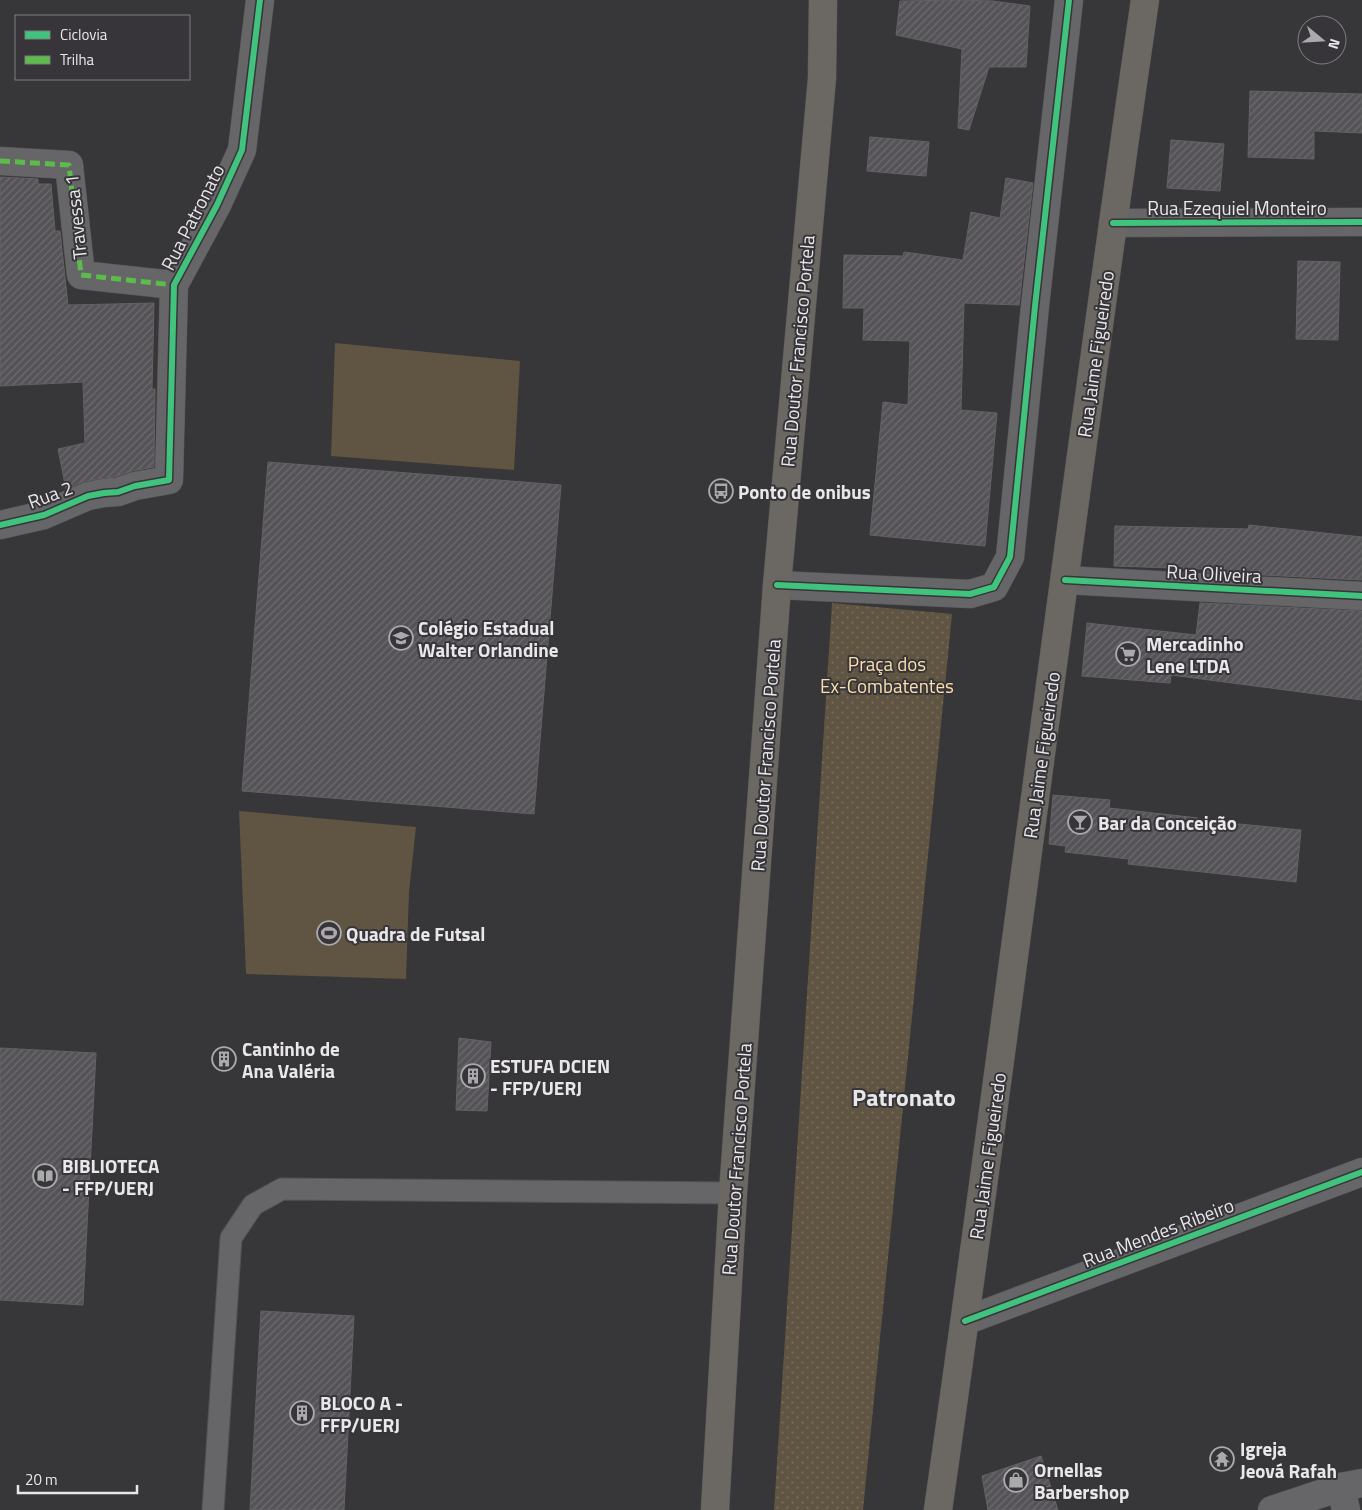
<svg xmlns="http://www.w3.org/2000/svg" width="1362" height="1510" font-family="'Titillium Web',sans-serif">
	<defs>
		<pattern id="park-dots" width="8" height="8" patternUnits="userSpaceOnUse" patternTransform="scale(1.25)"><rect width="8" height="8" fill="#605442"/><path d="M2 2h.1M6 6h.1" fill="none" stroke="#776d5d" stroke-width="1.8" stroke-linecap="round"/></pattern>
		<pattern id="building-hatch" width="6" height="6" patternUnits="userSpaceOnUse" patternTransform="scale(1.25)"><rect width="6" height="6" fill="#555258"/><path d="M-1 1l2-2M0 6l6-6M5 7l2-2" fill="none" stroke="#6d6b70"/></pattern>
	</defs>
	<rect width="100%" height="100%" fill="#373638"/>
	<path fill="#605442" d="M335,343L520,361L514,470L331,456Z
		M239,811L416,827L409,892L406,979L246,974Z"/>
	<path fill="url(#park-dots)" d="M832,603L952,614L863,1510H774Z"/>
	<path fill="url(#building-hatch)" stroke="#626263" d="M960,0L993,1L1030,6L1026,67H989L969,130L958,128L962,49L896,35L900,1Z
		M1250,91L1362,94V133L1314,131V159L1248,157Z
		M870,137L929,142L926,176L867,171Z
		M1171,140L1224,144L1220,191L1167,188Z
		M0,177L38,179V184H51L55,231H60L68,305L154,303L152,389H155L154,467L132,471L115,477L85,481L66,489L58,449L85,443L83,382L0,386Z
		M1006,178L1033,183L1019,305L964,303L961,410L997,413L985,546L870,535L883,402L908,405L910,341L863,340L864,308H843L844,255L903,256L904,252L963,260L971,212L1000,218Z
		M1298,261L1340,262L1338,340L1296,339Z
		M268,462L561,485L534,814L242,791Z
		M1249,525L1362,537V580L1204,572V569L1114,566L1115,526L1248,529Z
		M1200,603L1362,611V700L1171,675L1170,683L1082,676L1087,623L1196,635Z
		M1053,795L1110,800L1109,808L1198,818V820L1301,830L1296,882L1128,864L1129,859L1065,852L1066,846L1049,844Z
		M459,1038L491,1042L487,1111L456,1110Z
		M0,1048L96,1053L83,1305L0,1300Z
		M261,1311L354,1316L344,1510H250Z
		M1041,1456L1058,1510H988L982,1476Z"/>
	<g fill="none" stroke-linecap="round" stroke-linejoin="round">
		<g stroke="#535354" stroke-width="23">
			<path id="service" d="M213,1510L231,1238L253,1205L282,1189L733,1193"/>
		</g>
		<g stroke="#535354" stroke-width="29">
			<path id="minor" d="M0,161L69,165L81,275L174,285
				M1113,223L1362,222
				M0,525L44,515L88,496L104,493L118,492L135,486L169,480L174,285L217,205L242,150L260,0
				M1065,580L1362,596
				M777,585L970,594L994,587L1010,557L1035,306L1069,0
				M965,1321L1362,1172
				M1341,1487L1346,1510"/>
		</g>
		<g stroke="#535354" stroke-width="29">
			<path id="tertiary" d="M1272,1510L1341,1487L1362,1483"/>
		</g>
		<g stroke="#535354" stroke-width="29">
			<path id="primary" d="M715,1510L733,1193L777,585L822,78L823,0
				M938,1510C1010,1007 1071,503 1145,0"/>
		</g>
		<use href="#service" stroke="#666567" stroke-width="21"/>
		<use href="#minor" stroke="#666567" stroke-width="28"/>
		<use href="#tertiary" stroke="#666567" stroke-width="28"/>
		<use href="#primary" stroke="#6b6864" stroke-width="28"/>
		<path stroke="#5cbc4b" stroke-width="5" stroke-dasharray="10 5" stroke-linecap="butt" d="M0,161L69,165L81,275L174,285"/>
		<g stroke="#373539" stroke-width="9">
			<path id="cycleway" d="M1113,223L1362,222
				M0,525L44,515L88,496L104,493L118,492L135,486L169,480L174,285L217,205L242,150L260,0
				M1065,580L1362,596
				M777,585L970,594L994,587L1010,557L1035,306L1069,0
				M965,1321L1362,1172"/>
		</g>
		<use href="#cycleway" stroke="#40c37c" stroke-width="6"/>
	</g>
	<defs>
		<g id="bus-ring" transform="scale(1.25)"><circle r="9.5" fill="#373539" stroke="#aaa9ab" stroke-width="1.5"/><path d="M-5-6H5V4H4V6H2V4H-2V6H-4V4H-5ZM-3.5-4V0h7V-4ZM-3.5 1.2v1.5H-2V1.2ZM2 1.2v1.5H3.5V1.2Z" fill="#aaa9ab"/></g>
		<g id="school-ring" transform="scale(1.25)"><circle r="9.5" fill="#373539" stroke="#aaa9ab" stroke-width="1.5"/><path d="M0-5L7-2L0 1L-7-2ZM-4 1L0 2.5L4 1V4Q0 6-4 4Z" fill="#aaa9ab"/></g>
		<g id="supermarket-ring" transform="scale(1.25)"><circle r="9.5" fill="#373539" stroke="#aaa9ab" stroke-width="1.5"/><path d="M-6-5.5h2.5l.6 2H6L4.5 2H-2.5L-4.4-4H-6ZM-1.5 3.2a1.3 1.3 0 1 0 .1 0ZM3 3.2a1.3 1.3 0 1 0 .1 0Z" fill="#aaa9ab"/></g>
		<g id="bar-ring" transform="scale(1.25)"><circle r="9.5" fill="#373539" stroke="#aaa9ab" stroke-width="1.5"/><path d="M-6-5H6L.8 .8V4.5H3.5V6h-7V4.5H-.8V.8Z" fill="#aaa9ab"/></g>
		<g id="stadium-ring" transform="scale(1.25)"><circle r="9.5" fill="#373539" stroke="#aaa9ab" stroke-width="1.5"/><path d="M0-5a6.5 5 0 1 0 0 10a6.5 5 0 1 0 0-10ZM-3.5-1.8h7v3.6h-7Z" fill="#aaa9ab"/></g>
		<g id="building-ring" transform="scale(1.25)"><circle r="9.5" fill="#373539" stroke="#aaa9ab" stroke-width="1.5"/><path d="M-4-6H4V6H1V3H-1V6H-4ZM-2.5-4.3h1.7v1.8h-1.7ZM.8-4.3h1.7v1.8H.8ZM-2.5-1h1.7V.8h-1.7ZM.8-1h1.7V.8H.8Z" fill="#aaa9ab"/></g>
		<g id="library-ring" transform="scale(1.25)"><circle r="9.5" fill="#373539" stroke="#aaa9ab" stroke-width="1.5"/><path d="M-6-4Q-3-5.5-.7-3.5V5Q-3 3-6 4ZM6-4Q3-5.5 .7-3.5V5Q3 3 6 4Z" fill="#aaa9ab"/></g>
		<g id="temple-ring" transform="scale(1.25)"><circle r="9.5" fill="#373539" stroke="#aaa9ab" stroke-width="1.5"/><path d="M0-6L5-2H3V0L6.5 2.5H4V6H1.5V3h-3V6H-4V2.5H-6.5L-3 0V-2H-5Z" fill="#aaa9ab"/></g>
		<g id="shop-ring" transform="scale(1.25)"><circle r="9.5" fill="#373539" stroke="#aaa9ab" stroke-width="1.5"/><path d="M-5-2.5h2.3a2.7 3.5 0 0 1 5.4 0H5L5.5 6h-11ZM-1.5-2.5h3a1.5 2.3 0 0 0-3 0Z" fill="#aaa9ab"/></g>
	</defs>
	<g fill-rule="evenodd">
		<use href="#bus-ring" x="721" y="491"/>
		<use href="#school-ring" x="401" y="638"/>
		<use href="#supermarket-ring" x="1128" y="654"/>
		<use href="#bar-ring" x="1080" y="822"/>
		<use href="#stadium-ring" x="329" y="933"/>
		<use href="#building-ring" x="224" y="1059"/>
		<use href="#building-ring" x="473" y="1076"/>
		<use href="#library-ring" x="45" y="1176"/>
		<use href="#building-ring" x="302" y="1413"/>
		<use href="#temple-ring" x="1222" y="1459"/>
		<use href="#shop-ring" x="1016" y="1480"/>
	</g>
	<g text-anchor="middle" dominant-baseline="central" stroke-width="4" stroke-linejoin="round" paint-order="stroke">
		<g font-size="19" fill="#e8e7e9" stroke="#373539">
			<text x="1237" y="207">Rua Ezequiel Monteiro</text>
			<text transform="translate(75 217) rotate(-96)">Travessa 1</text>
			<text transform="translate(192 217) rotate(-63)">Rua Patronato</text>
			<text transform="translate(797 351) rotate(-85)">Rua Doutor Francisco Portela</text>
			<text transform="translate(1095 354) rotate(-82)">Rua Jaime Figueiredo</text>
			<text transform="translate(50 494) rotate(-20)">Rua 2</text>
			<text transform="translate(1214 573) rotate(3)">Rua Oliveira</text>
			<text transform="translate(765 755) rotate(-86)">Rua Doutor Francisco Portela</text>
			<text transform="translate(1041 755) rotate(-82)">Rua Jaime Figueiredo</text>
			<text transform="translate(987 1156) rotate(-82)">Rua Jaime Figueiredo</text>
			<text transform="translate(736 1159) rotate(-86)">Rua Doutor Francisco Portela</text>
			<text transform="translate(1158 1232) rotate(-21)">Rua Mendes Ribeiro</text>
		</g>
		<g font-size="19" font-weight="bold" fill="#e8e7e9" stroke="#373539" text-anchor="start">
			<text x="738" y="491">Ponto de onibus</text>
			<text x="418" y="627">Colégio Estadual<tspan x="418" dy="22">Walter Orlandine</tspan></text>
			<text x="1146" y="643">Mercadinho<tspan x="1146" dy="22">Lene LTDA</tspan></text>
			<text x="1098" y="822">Bar da Conceição</text>
			<text x="346" y="933">Quadra de Futsal</text>
			<text x="242" y="1048">Cantinho de<tspan x="242" dy="22">Ana Valéria</tspan></text>
			<text x="490" y="1065">ESTUFA DCIEN<tspan x="490" dy="22">- FFP/UERJ</tspan></text>
			<text x="62" y="1165">BIBLIOTECA<tspan x="62" dy="22">- FFP/UERJ</tspan></text>
			<text x="320" y="1402">BLOCO A -<tspan x="320" dy="22">FFP/UERJ</tspan></text>
			<text x="1240" y="1448">Igreja<tspan x="1240" dy="22">Jeová Rafah</tspan></text>
			<text x="1034" y="1469">Ornellas<tspan x="1034" dy="22">Barbershop</tspan></text>
		</g>
		<g font-size="19" fill="#fddfab" stroke="#373539">
			<text x="887" y="663">Praça dos<tspan x="887" dy="22">Ex-Combatentes</tspan></text>
		</g>
		<g font-size="24" font-weight="bold" fill="#e8e7e9" stroke="#373539">
			<text x="904" y="1097">Patronato</text>
		</g>
	</g>
	<rect x="15" y="15" width="175" height="65" fill="#373539" stroke="#7e7c7f"/>
	<rect x="25" y="31" width="25" height="8" fill="#40c37c" stroke="#7e7c7f"/>
	<text x="60" y="40" font-size="15" fill="#e8e7e9">Ciclovia</text>
	<rect x="25" y="56" width="25" height="8" fill="#5cbc4b" stroke="#7e7c7f"/>
	<text x="60" y="65" font-size="15" fill="#e8e7e9">Trilha</text>
	<g transform="translate(1322 40) rotate(108)"><circle r="24" fill="#373539" stroke="#7e7c7f"/>
	<path d="M0-4L9 19L0 12L-9 19Z" fill="#aaa9ab"/>
	<text y="-8" font-size="14" font-weight="bold" text-anchor="middle" fill="#e8e7e9">N</text>
	</g>
	<path d="M18 1485v8h119v-8" fill="none" stroke="#e8e7e9" stroke-width="2.5"/>
	<text x="25" y="1485" font-size="15" fill="#e8e7e9" stroke="#373539" stroke-width="4" paint-order="stroke">20 m</text>
</svg>
